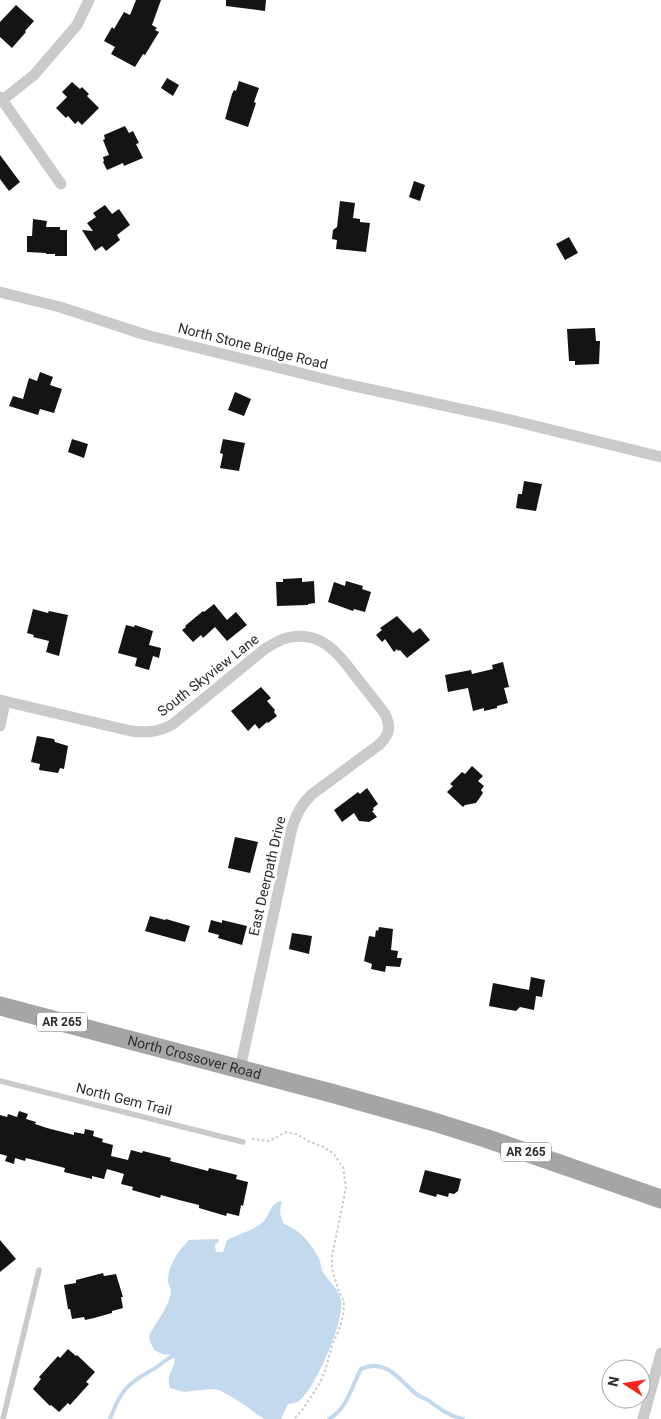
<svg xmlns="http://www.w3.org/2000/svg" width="661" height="1419" font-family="Roboto,sans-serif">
	<rect width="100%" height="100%" fill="#fff"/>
	<path fill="#c3d9ee" d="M280,1201L282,1202C279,1210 280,1216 284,1224C299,1229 314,1246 320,1261C321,1265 321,1269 323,1272C329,1282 339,1289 341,1301C345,1320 315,1390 299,1401C296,1403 291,1403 288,1404L281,1419H264L237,1400L219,1390L211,1389L184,1392L170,1388C164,1372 179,1368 173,1355L162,1354L154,1350L150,1341L149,1336C155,1323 166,1311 170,1297C173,1289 167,1285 168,1278C169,1264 179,1250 189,1240L218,1239L219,1241L215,1245L216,1252H223L227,1240C240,1233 251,1232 263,1222C270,1215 270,1204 280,1201Z"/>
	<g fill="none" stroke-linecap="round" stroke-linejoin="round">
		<path stroke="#c3d9ee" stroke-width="4" d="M110,1419C115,1406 121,1391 132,1383C140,1376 150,1372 158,1366C165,1362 170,1355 178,1354
			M329,1419C348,1408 351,1387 361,1369C385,1358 398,1378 414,1392C418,1396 423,1398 428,1400C439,1408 449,1416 463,1419"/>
	</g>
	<path fill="#141414" d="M136,0H161L152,25L157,28L155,30L159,32L145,55L143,54L135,67L111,54L115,47L104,41L112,27L114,29L124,12L130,15Z
		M226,0H266L265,11L226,6Z
		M16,5L34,21L25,31L26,32L12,48L0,37V22Z
		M167,78L179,85L173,96L161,88Z
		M239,81L259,88L254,102L256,103L248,127L225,119L232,94L234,90L236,91Z
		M72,82L80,89L82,87L89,94L87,96L99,108L82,125L78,121L75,124L68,116L66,118L56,108L67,97L62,92Z
		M125,126L129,133L133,131L139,143L136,144L143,158L124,166L123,163L107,170L103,162L104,161L103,157L109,155L103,140L105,139L104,135Z
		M0,155L20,182L9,191L0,179Z
		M414,181L425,185L420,201L409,197Z
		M340,201L355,203L353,218L360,219V222L370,223L366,252L336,249L337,240L332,239L333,230L337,227Z
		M105,205L112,214L119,209L130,225L117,235L120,240L106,251L102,246L95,251L82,230L93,231L87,223L96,217L93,213Z
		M33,219L47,221L46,227H60V230H67V256H55V254H46V253L27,252V236H32Z
		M569,237L578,253L565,260L556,244Z
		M595,328L596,341H600L599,364L575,365V361H569L567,329Z
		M40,372L53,377L50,385L62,389L54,413L40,409L38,415L9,406L13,396L23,399L29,378L37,381Z
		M235,392L251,399L244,416L228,410Z
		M72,439L88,444L84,458L68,452Z
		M223,439L245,443L239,471L220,468L223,454L220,453Z
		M524,481L542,484L536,511L516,508L518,494H522Z
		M302,578V582L314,581L315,603L308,604V605L277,606L276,582H283V579Z
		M346,581L363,586L362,589L371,592L365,612L354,609L353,611L328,602L334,582L345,586Z
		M214,604L227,620L236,612L247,625L227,641L215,627L203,638L201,635L193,642L182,630L186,627L185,626L203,611L204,612Z
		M33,609L48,613L49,611L68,615L59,656L46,652L49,641L33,637L34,635L27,633Z
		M397,616L413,633L420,628L430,640L407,658L400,650L398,651L397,649L394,652L385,639L382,642L376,635L382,630L380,628Z
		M126,625L134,627L135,625L153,631L149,645L161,648L159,658L153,656L149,670L135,666L137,658L118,653Z
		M503,662L509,687L504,688L508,703L497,706V708L484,711V708L473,711L468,688L448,692L445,675L471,670L472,674L493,669L492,665Z
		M261,687L271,698L267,701L275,710L274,712L277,716L268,723L267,722L259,729L255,724L248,731L231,711Z
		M37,736L54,739L55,742L68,746L64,769L60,768L58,773L39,770L40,764L31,762Z
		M472,766L483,776L478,781L484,786L481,790L483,793L476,803L465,805L463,807L447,792L453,786L450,784L462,772L465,774Z
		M367,788L378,804L373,808L374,810L372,811L377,817L369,822L359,821L354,813L342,822L334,810L358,792L360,794Z
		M235,837L258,842L250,873L228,868Z
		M150,916L165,920L166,919L190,926L185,942L145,931Z
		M211,920L222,923V920L247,926L242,945L218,938L219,935L208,932Z
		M379,927L393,929L391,950L398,951L397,958H402L400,967L386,966L385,972L371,969L372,964L364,961L369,936L375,937L376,930L378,931Z
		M292,933L312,936L309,954L289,949Z
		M531,977L545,980L542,997L536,996L534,1010L520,1007L516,1011L489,1006L493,983L529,990Z
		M19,1111L28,1114L26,1119L36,1122L35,1124L47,1128L74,1135V1132L84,1134L85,1129L94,1131L93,1136L103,1139L102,1142L113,1145L111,1156L128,1160L131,1150L142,1153L143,1151L171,1158L170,1161L208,1171L209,1168L237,1175L236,1179L248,1182L243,1206L241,1205L239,1216L227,1213L226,1216L199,1208V1205L179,1200L161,1195L160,1198L132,1190L133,1187L121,1184L124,1174L107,1169L104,1179L92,1176V1179L64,1172L65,1168L26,1158L25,1161L15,1158L14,1164L5,1161L7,1156L0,1154V1115L7,1117L8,1114L17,1117Z
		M425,1170L461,1179L458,1191L454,1194L449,1193L448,1197L437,1194L436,1197L419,1192Z
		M0,1240L16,1259L0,1272Z
		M103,1273L104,1276L116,1274L123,1297H121L123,1308L112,1311V1313L94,1318L85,1320L84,1317L72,1319L70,1309H68L64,1285L76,1283V1280Z
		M68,1349L76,1356L77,1355L95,1372L86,1382L89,1384L70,1405L68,1403L59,1412L51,1405L50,1406L33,1389L41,1379L39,1377L58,1356L60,1358Z"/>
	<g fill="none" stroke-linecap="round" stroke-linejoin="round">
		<path stroke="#cacaca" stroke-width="2" stroke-dasharray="2.5 2.5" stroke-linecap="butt" d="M252,1139L269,1141L286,1132L296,1134L310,1142L322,1146L333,1153L343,1167L346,1188L332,1256V1269L339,1292L344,1302L343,1316L339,1330L333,1342L326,1368L320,1383L303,1409L294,1419"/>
		<path stroke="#cacaca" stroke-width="5.5" d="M0,1081L243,1142
			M3,1419L39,1270"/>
		<path stroke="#cacaca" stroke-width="11" d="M0,97L61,184
			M0,102L34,75L77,25L89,0
			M0,292L60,307L146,335L345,384L502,418L661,457
			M0,700L131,731C147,733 159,732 173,724L266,648C272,645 278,641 283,639C319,628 338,652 356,677C366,689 375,701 385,714C391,727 390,733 380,744L311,795C301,805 296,814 292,828L240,1069
			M0,726L5,702
			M643,1419L661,1353"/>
		<path stroke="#a5a5a5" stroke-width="19" id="s1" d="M0,1006L331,1093L431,1121L485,1138L661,1199"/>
	</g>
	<g text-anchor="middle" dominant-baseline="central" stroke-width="5" stroke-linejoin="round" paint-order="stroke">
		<g fill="#fff" stroke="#6c6c6c" stroke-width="1">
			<rect x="37" y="1012.5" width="50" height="19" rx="4"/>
			<rect x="501" y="1142.5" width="50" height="19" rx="4"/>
		</g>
		<g font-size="12" font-weight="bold" fill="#2d2d2d">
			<text x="62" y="1022">AR 265</text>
			<text x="526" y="1152">AR 265</text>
		</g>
		<g font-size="14" fill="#2d2d2d" stroke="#fff">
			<text transform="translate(253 346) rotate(14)">North Stone Bridge Road</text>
			<text transform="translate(208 675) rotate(-38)">South Skyview Lane</text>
			<text transform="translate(267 876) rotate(-77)">East Deerpath Drive</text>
			<text stroke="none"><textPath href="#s1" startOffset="201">North Crossover Road</textPath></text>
			<text transform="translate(124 1099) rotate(14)">North Gem Trail</text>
		</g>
	</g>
	<g transform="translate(626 1384) rotate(282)"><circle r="24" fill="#ffffff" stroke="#ababab"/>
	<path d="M0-4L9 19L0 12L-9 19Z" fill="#f6251d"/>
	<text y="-8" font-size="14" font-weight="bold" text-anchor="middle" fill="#2d2d2d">N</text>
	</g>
</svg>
